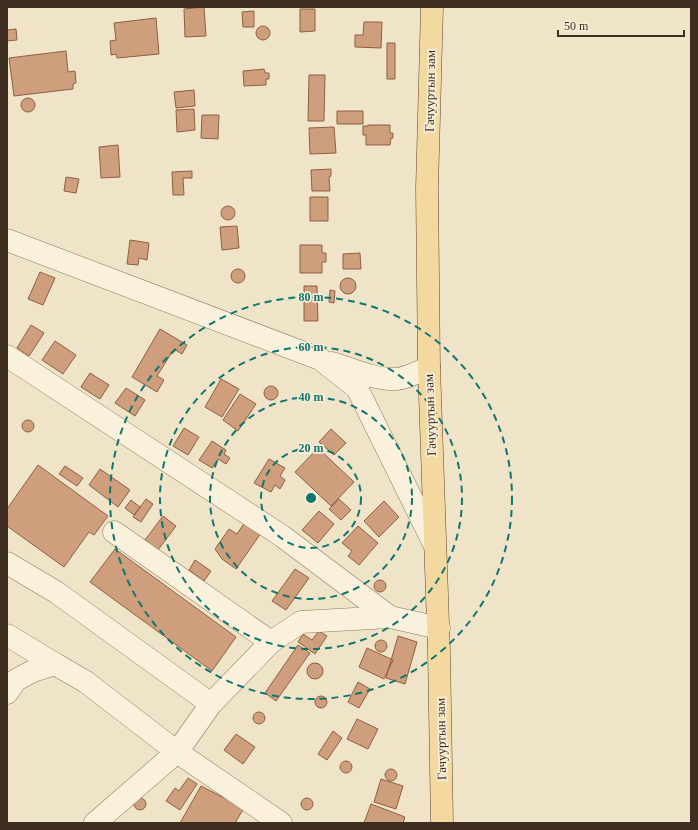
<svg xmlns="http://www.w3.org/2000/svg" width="698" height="830" font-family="'Times New Roman',serif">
	<rect width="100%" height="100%" fill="#f0e4c8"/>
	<path fill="#cf9f7d" stroke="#8d5f41" d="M204,7L206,36L185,37L184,9Z
		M300,9H315V31L300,32Z
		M254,11V27H243L242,12Z
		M156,18L159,54L117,58L116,54L111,55L110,41L116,40L114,23Z
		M364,22H382L381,48L355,47V35H363Z
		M256 33a7 7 0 1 1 14 0a7 7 0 1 1-14 0Z
		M16,29L17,40L7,41V30Z
		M387,43H395V79H387Z
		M66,51L68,72L75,71L76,83L73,84V89L14,96L9,58Z
		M264,69L265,73H269V79H266V85L244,86L243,71Z
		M309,75H325L324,121H308Z
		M194,90L195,106L176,108L174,92Z
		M21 105a7 7 0 1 1 14 0a7 7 0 1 1-14 0Z
		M194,109L195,130L177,132L176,110Z
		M337,111H363V124H337Z
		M202,115H219L218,139L201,138Z
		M368,125H390V133H393V138H391L390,145H366V135H363V126H368Z
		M334,127L336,153L310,154L309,128Z
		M118,145L120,177L101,178L99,147Z
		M331,169V176L329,177L330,191H312L311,170Z
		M192,171V178H183L184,195H173L172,172Z
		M66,177L79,179L76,193L64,191Z
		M310,197H328V221H310Z
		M221 213a7 7 0 1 1 14 0a7 7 0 1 1-14 0Z
		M237,226L239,248L222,250L220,227Z
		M130,240L149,243L147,260L139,258L138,265L127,264Z
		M300,245H322V253H326V262H322V273H300Z
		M360,253L361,269H343V254Z
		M231 276a7 7 0 1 1 14 0a7 7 0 1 1-14 0Z
		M40,272L55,278L43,305L28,299Z
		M340 286a8 8 0 1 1 16 0a8 8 0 1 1-16 0Z
		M304,286H317L318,321H304Z
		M330,290L335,291L334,303L329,302Z
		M31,325L44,333L29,356L17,348Z
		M160,329L187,345L182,354L174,349L157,376L164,380L157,392L132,377Z
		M55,341L76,355L63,374L42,360Z
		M90,373L109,385L100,399L81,387Z
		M221,379L239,389L222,417L205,407Z
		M264 393a7 7 0 1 1 14 0a7 7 0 1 1-14 0Z
		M126,388L145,400L135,416L115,403Z
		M240,394L256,404L238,431L223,420Z
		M22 426a6 6 0 1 1 12 0a6 6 0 1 1-12 0Z
		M184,428L199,437L188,455L173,446Z
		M331,429L346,443L334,455L319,442Z
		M212,441L226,450L224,454L230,458L226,464L218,459L212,468L199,460Z
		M318,448L354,482L331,506L295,472Z
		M269,459L285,468L280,476L285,480L280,489L275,485L271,492L254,483Z
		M38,465L108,516L94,535L89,532L64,567L7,526V509Z
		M65,466L83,478L77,486L59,474Z
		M100,469L130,490L118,507L89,485Z
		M146,499L153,504L141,522L133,517Z
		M339,499L351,510L341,520L329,509Z
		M131,500L140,507L134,515L125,508Z
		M384,501L399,517L379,537L364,521Z
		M319,511L334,524L318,543L302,530Z
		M163,516L176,526L158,550L145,540Z
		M245,522L261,533L236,569L222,559L215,549L229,529L237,534Z
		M358,526L378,543L359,565L348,556L352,551L342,543Z
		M115,549L236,637L212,671L90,582Z
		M195,560L211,571L204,581L189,570Z
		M295,569L309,578L286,610L272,601Z
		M374 586a6 6 0 1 1 12 0a6 6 0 1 1-12 0Z
		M319,631L327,636L315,654L298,642L303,634L312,640Z
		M398,636L417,642L405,684L386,678Z
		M375 646a6 6 0 1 1 12 0a6 6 0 1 1-12 0Z
		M298,645L310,653L276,701L265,693Z
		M367,648L393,660L384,679L359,667Z
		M307 671a8 8 0 1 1 16 0a8 8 0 1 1-16 0Z
		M358,682L370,689L359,708L348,702Z
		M315 702a6 6 0 1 1 12 0a6 6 0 1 1-12 0Z
		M253 718a6 6 0 1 1 12 0a6 6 0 1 1-12 0Z
		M357,719L378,729L368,749L347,739Z
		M333,731L342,738L327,760L318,754Z
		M236,734L255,747L243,764L224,750Z
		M340 767a6 6 0 1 1 12 0a6 6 0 1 1-12 0Z
		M385 775a6 6 0 1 1 12 0a6 6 0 1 1-12 0Z
		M188,778L197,784L180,810L166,801L175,788L179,791Z
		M381,779L403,786L396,809L374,802Z
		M201,786L244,808L235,823H180Z
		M301 804a6 6 0 1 1 12 0a6 6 0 1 1-12 0Z
		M134 804a6 6 0 1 1 12 0a6 6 0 1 1-12 0Z
		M371,804L405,817L403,823H364Z"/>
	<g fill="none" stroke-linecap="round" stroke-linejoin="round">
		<g stroke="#8d765c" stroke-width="23">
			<path id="minor" d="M7,240L320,359L357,388L434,544
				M7,356L282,536L390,617L439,628
				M332,363C352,369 375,380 396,379C408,378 418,372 429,367
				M114,532L271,642
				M7,563L56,592L211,704
				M7,635L55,664
				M7,693L16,680L33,671L55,664L86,682L177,752L281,823
				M95,823L177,752L211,704L271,642L301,622L390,617"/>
		</g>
		<g stroke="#5b4430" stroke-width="23">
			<path id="major" d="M432,7L427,188L429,367L439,652L442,823"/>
		</g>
		<use href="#minor" stroke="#faf1dc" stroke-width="22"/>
		<use href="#major" stroke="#f3d9a0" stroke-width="22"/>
	</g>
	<g fill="none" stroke="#0f766e" stroke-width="2" stroke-dasharray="7 5">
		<circle cx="311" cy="498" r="50"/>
		<circle cx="311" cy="498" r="101"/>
		<circle cx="311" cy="498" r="151"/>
		<circle cx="311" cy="498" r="201"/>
	</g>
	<g text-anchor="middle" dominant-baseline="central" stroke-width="3.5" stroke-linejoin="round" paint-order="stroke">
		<g font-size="13" fill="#3d2e20" stroke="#f7eed8">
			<text transform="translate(430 91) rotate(-89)">Гачууртын зам</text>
			<text transform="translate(430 415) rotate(-92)">Гачууртын зам</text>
			<text transform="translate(441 739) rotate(-91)">Гачууртын зам</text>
		</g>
	</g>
	<circle cx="311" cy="498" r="6" fill="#0f766e" stroke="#f7eed8" stroke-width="2"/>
	<g font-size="12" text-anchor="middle" font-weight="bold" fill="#0f766e" stroke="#f7eed8" stroke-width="3.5" stroke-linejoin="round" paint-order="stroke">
		<text x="311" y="301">80 m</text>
		<text x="311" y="351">60 m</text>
		<text x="311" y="401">40 m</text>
		<text x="311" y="452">20 m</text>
	</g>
	<rect width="698" height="830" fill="none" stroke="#3d2e20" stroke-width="16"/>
	<path d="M558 30v6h126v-6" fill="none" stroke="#3d2e20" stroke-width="2"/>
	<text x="564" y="30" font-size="12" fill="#3d2e20" stroke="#f7eed8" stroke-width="3" paint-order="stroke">50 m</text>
</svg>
